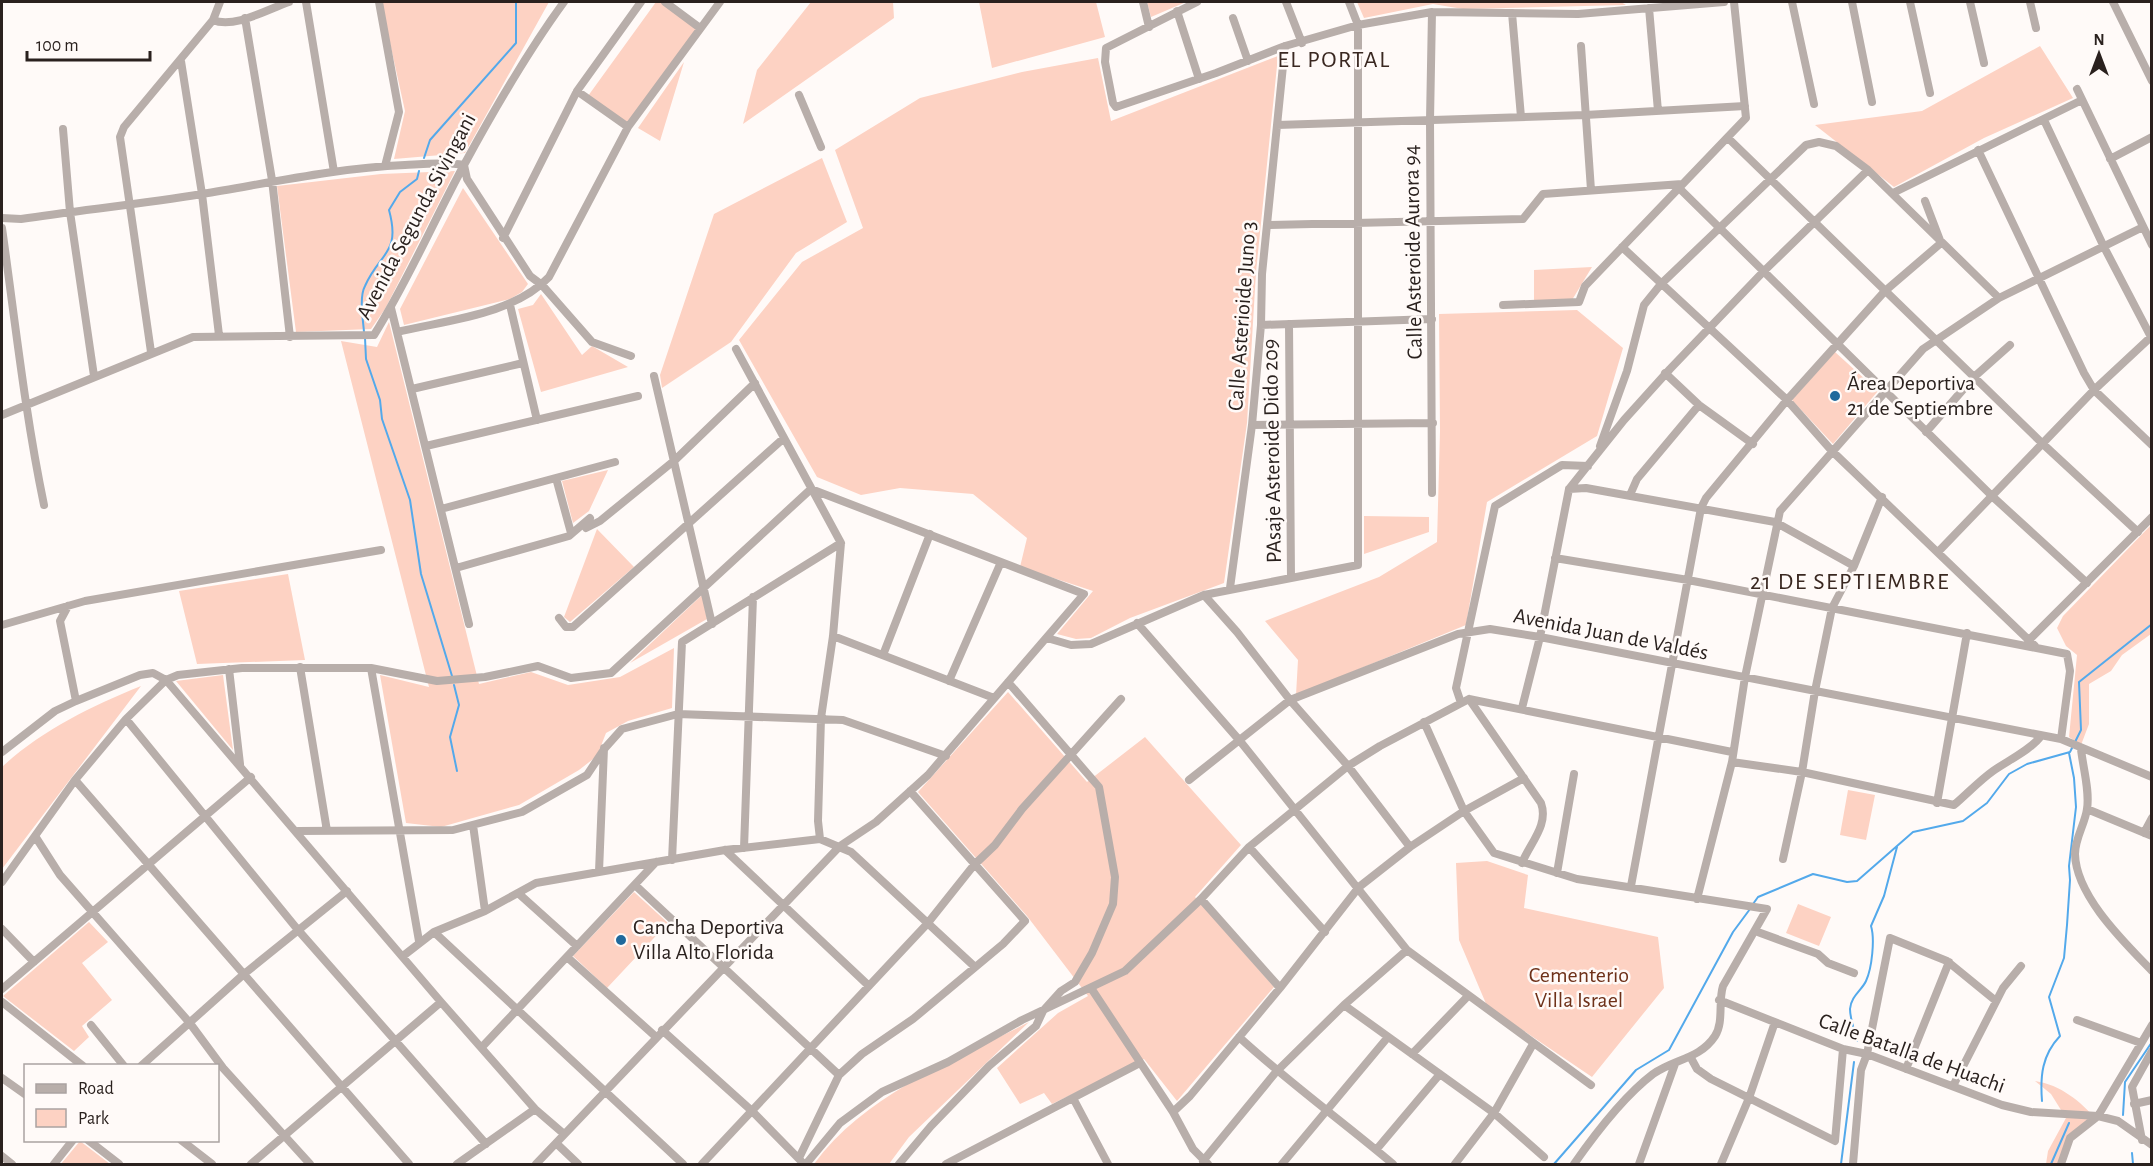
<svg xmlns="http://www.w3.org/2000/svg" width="2153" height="1166" font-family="'Alegreya Sans',sans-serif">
	<rect width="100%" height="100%" fill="#fffaf8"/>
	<path fill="#fdd2c3" d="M381,2H549L465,153L394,159L405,111Z
		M656,2H660L697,28L628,124L588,96Z
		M811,2H893L894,18L743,124L757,70Z
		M979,2H1096L1105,37L992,68Z
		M1147,2H1186L1151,17Z
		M1357,2H1621L1626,5L1463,9L1433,4L1364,18Z
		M2040,46L2073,98L1984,138L1894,187L1815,125L1922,111Z
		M1278,56L1256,272L1247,423L1224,583L1130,618L1091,638L1076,639L1057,634L1093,591L1020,567L1027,538L973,494L900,488L861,495L817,477L739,340L802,262L863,228L835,150L920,98L1022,72L1098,58L1111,121Z
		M684,62L660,141L638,128Z
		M822,158L847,222L796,253L731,342L662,388L660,375L714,214Z
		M455,171L385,309L371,329L296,332L277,186L381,174Z
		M463,188L528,284L522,292L510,299L404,325L400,309Z
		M1592,267L1572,300H1534V270Z
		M541,294L582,355L592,346L628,367L541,392L518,309L533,305Z
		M1577,310L1623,348L1597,436L1487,502L1466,625L1296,695L1298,660L1265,621L1379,577L1437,542L1440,431L1439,314Z
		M389,322L479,684L531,672L568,685L620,677L674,648L672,708L628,721L606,733L597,756L579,770L519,805L441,827L406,823L380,675L429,687L341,341L377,347Z
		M1835,352L1878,391L1833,444L1792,400Z
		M608,470L589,511L573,523L562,481Z
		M1364,516L1429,517V532L1364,554Z
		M2151,525V634L2122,655L2111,671L2089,684V724L2081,745L2069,737L2077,655L2066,646L2057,628L2063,616Z
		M597,529L634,567L570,622L564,617Z
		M288,574L305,660L197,664L179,591Z
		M702,595L707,619L630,663Z
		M223,675L233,750L176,681Z
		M141,686L2,869V767C42,730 90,707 141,686Z
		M1008,692L1087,782L1145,737L1241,845L1195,897L1274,987L1177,1101L1144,1059L1052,1104L1044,1093L1020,1104L997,1068L1058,1013L1088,996L1027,916L918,792Z
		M1848,790L1875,795L1866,840L1840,835Z
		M1487,861L1528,875L1524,908L1658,937L1664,988L1592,1077L1487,1006L1459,940L1456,863Z
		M634,892L668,923L607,988L573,956Z
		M1798,904L1831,917L1819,946L1786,933Z
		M89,922L108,942L82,963L112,1000L82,1026L89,1037L74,1051L3,996Z
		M1029,1022L909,1137L889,1164H814C866,1093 954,1061 1029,1022Z
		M2035,1081C2061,1085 2080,1101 2097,1120L2068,1139L2062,1164H2046L2048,1151L2066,1118L2051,1094Z
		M80,1141L110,1164H61Z"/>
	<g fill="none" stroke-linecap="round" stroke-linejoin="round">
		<path stroke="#53a9eb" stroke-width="2" d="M424,158L430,140L516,43V2
			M364,332C363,319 359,297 365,286C380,252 401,254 389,210L400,192L417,179L419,171
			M365,338L366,359L380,400L382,419L410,500L421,574L452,676
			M454,685L459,705L450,737L457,771
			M1753,904L1758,897L1813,874L1847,882L1857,881L1913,832L1963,821L1987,803L2009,774L2027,764L2070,752L2081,730L2079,682L2152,624
			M1857,1041C1855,1032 1850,1019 1850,1009C1851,996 1862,990 1866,981C1872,968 1875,939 1871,926L1884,896L1897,847
			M2042,1101C2040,1076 2042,1055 2060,1036L2049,997L2064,958L2067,925L2070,880L2069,866L2076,807L2074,778L2069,753
			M2123,1115L2125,1082L2152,1042
			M2132,1153L2133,1164
			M1554,1164L1636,1070L1669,1050L1733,932L1750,909
			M1841,1164L1854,1062
			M2051,1164L2069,1123"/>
		<path stroke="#b8aeaa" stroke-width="8" d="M306,2L334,172
			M379,2L399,112L385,166
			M665,2L700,28
			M1143,2L1149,27
			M1197,2L1106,48L1105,62L1113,103L1116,107L1216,73L1285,46L1358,25L1432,12L1578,14L1724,2
			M1286,2L1302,43
			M1792,2L1814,104
			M1852,2L1872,102
			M1910,2L1930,93
			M1970,2L1984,63
			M2030,2L2036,28
			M2113,2L2152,81
			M1649,8L1658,111
			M1177,11L1199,79
			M1512,13L1521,117
			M245,18L272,180L290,337
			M1233,18L1248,61
			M213,20C234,29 268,9 289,2
			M1581,46L1591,190
			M181,61L202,194L219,335
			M2077,89L2152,245
			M577,91L628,127
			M799,95L821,147
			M2044,120L2104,247L2152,339
			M1277,125L1585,115L1745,106
			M63,129L70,212L94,376
			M1728,138L2044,445L2138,532
			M1978,150L2084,373L2094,390L2152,445
			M2110,159L2152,137
			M1679,188L1993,497L2087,583
			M1893,193L2082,100
			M2,218L21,219C81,210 142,204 202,194C269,183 336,168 405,165C424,164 444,162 464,165L467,179L530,276L542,285L592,342L631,356
			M1267,225L1523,219L1543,194L1682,184
			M2,228C15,320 25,414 44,505
			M503,238L577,91L641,2
			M1622,247L1787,400L1832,451L2035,646
			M510,305L537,420
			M1503,305L1579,302L1585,286L1746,118L1734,2
			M391,308L469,624
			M1289,324L1291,578
			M1261,325L1432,319
			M397,332C447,320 513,315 549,277L628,127L720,2
			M736,349L841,543L833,636L821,718L818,821L820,839
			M151,352L120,137L124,127L213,20L220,2
			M1665,373L1699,405L1753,444
			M654,376L712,624
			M412,389L523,363
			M2,415L193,337L374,335C408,281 433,222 464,165C495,108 526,54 564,2
			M1252,425L1433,423
			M1926,432L1974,377L2010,345
			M426,446L638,396
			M1600,446L1627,371L1644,305L1661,284L1806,145L1819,142L1836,146L1868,170L1999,298
			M556,478L571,533
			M1569,489L1586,488L1775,522L1854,566
			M1432,493L1430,120L1432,12
			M1630,495L1637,479L1699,405
			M441,509L615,462
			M586,528L600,521L675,460L755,383
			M1938,552L2094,390L2152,336
			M1555,558L1688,580L2067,654L2070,671L2061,739
			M456,568L569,536L590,518
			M1230,588L1252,425L1261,325L1262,274L1285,46
			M1204,595L1237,632L1290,700L1348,766L1410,847
			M68,606L60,621L76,701
			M559,618L566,627H573L784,438
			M1137,623L1240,741L1407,950L1591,1085
			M2,625L85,601L381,550
			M833,636L994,698
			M1047,638L1071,645L1091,644L1204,595L1358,565V25L1349,2
			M2029,640L2152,517
			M883,655L930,534
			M300,667L327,831
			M371,668L419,941
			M229,669L240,764
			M949,681L1001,562
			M1469,699L1541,803C1549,825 1530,843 1522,863
			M1461,703L1456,688L1495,506L1562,465L1588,466
			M1522,708L1540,637L1569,489L1624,420L1670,369L1763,272L1868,170
			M126,719L298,930L486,1144
			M1424,722L1464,811L1494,853L1577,879L1767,909L1723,986C1718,1002 1724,1022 1715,1036C1700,1059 1674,1059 1653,1074C1624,1096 1595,1134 1574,1164
			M2081,749C2083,768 2090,791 2087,809C2085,824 2075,838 2075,854C2076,896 2124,942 2152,971
			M2,752L55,711L76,701L140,675L153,673L166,680L441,1002L535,1109L564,1134
			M1732,762L1802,772L1954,805C1967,794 1979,781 1993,771C2007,761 2032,749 2041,736
			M75,780L409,1164
			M1189,780L1290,700L1458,634L1490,629L1540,637L2061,739L2152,777
			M1937,803L1967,633
			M2087,809L2152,836
			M473,825L485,911
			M298,831L453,830L522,812L587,775L605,748L622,729L678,714L843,720L946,756
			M2144,833L2152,818
			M35,836L60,875L189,1022L223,1068L310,1164
			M1249,847L1325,932
			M744,848L753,597
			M725,850L869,986
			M1783,859L1802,772L1815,691L1832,608L1854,566L1882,497
			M672,860L682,642L841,543
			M599,872L604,748
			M1557,873L1574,774
			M2,882L75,780L126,719L166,680L178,675L242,668H371L437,681L485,677L538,666L571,678L611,673L811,489L1084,594L928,775L876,822L840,846L536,1164
			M635,885L839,1075
			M1631,886L1701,508L1706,498L1787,400L1885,291L1941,243L1925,201
			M518,893L577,946
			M1201,899L1280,988
			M1697,899L1732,762L1745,677L1780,511L1923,349L1999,298L2143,227
			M2,929L34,962
			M1755,931L1818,954L1828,963L1854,973
			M434,932L683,1164
			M403,956L434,932L485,911L536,883L725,850L820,839L851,852L975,967
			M567,957L655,1036
			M1091,988L1173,1112L1193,1149L1208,1164
			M2,989L251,777
			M1719,1000L1843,1049L1867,1054L2002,1105L2031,1112L2098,1116L2118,1121L2152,1145
			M2,1002L83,1066
			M1344,1005L1494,1113L1544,1157
			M2077,1020L2141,1043
			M91,1025L124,1066
			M662,1030L752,1111L801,1161
			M1239,1037C1288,1082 1342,1121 1393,1164
			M482,1047L656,862
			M1412,1054L1468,996
			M1691,1058L1697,1069L1711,1079L1835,1141L1843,1049
			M141,1066L244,974L347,891
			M1906,1069L1949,962
			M2,1078L26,1095
			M1953,1086L2003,988L2021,966
			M1073,1098L1108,1164
			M2134,1104L2152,1100
			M1173,1112L1190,1096L1280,988L1359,887L1410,847L1464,811L1524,778
			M88,1140L119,1164
			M181,1140L212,1164
			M2142,1140L2132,1087L2152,1051
			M556,1143L578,1164
			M1376,1150L1440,1074
			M2,1156L12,1164
			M799,1158L839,1075L862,1054L913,1019L1003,944L1025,921L910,791
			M1203,1161L1276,1072L1344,1005L1407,950
			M54,1164L73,1140
			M251,1164L441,1002
			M457,1164L535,1109
			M702,1164L927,924L974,865L995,845L1022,809L1121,699
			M806,1164L840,1123L882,1092L948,1062L1022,1020L1125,971L1201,899L1249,847L1348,766L1380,746L1469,699L1732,752
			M899,1164L931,1126L989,1066L1036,1026L1043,1011L1061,991L1075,982L1092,953L1113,904L1115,877L1099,787L1008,682
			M946,1164L1140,1063
			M1282,1164L1388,1037
			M1455,1164L1494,1113L1533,1044
			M1639,1164L1675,1064
			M1721,1164L1749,1098L1775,1022
			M1853,1164L1861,1070L1867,1054L1890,938L1947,961L1996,1001
			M2061,1164L2070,1138L2098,1116L2152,1025"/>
	</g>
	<g fill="#1f699c" stroke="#fffaf8" stroke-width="2">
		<circle cx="1835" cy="396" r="6"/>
		<circle cx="621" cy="940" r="6"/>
	</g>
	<g text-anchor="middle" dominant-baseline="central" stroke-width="5" stroke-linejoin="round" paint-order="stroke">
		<g font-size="22" fill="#2a211e" stroke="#fffaf8">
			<text transform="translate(416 216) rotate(-62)">Avenida Segunda Sivingani</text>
			<text transform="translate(1413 252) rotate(-91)">Calle Asteroide Aurora 94</text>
			<text transform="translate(1242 316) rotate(-86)">Calle Asterioide Juno 3</text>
			<text transform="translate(1272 451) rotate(-91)">PAsaje Asteroide Dido 209</text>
			<text transform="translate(1611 634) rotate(11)">Avenida Juan de Valdés</text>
			<text transform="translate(1912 1053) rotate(20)">Calle Batalla de Huachi</text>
		</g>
		<g font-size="22" fill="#2a211e" stroke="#fffaf8" text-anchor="start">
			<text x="1847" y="383">Área Deportiva<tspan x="1847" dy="25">21 de Septiembre</tspan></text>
			<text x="633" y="927">Cancha Deportiva<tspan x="633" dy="25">Villa Alto Florida</tspan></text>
		</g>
		<g font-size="22" fill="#6e3119" stroke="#fffaf8">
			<text x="1579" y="975">Cementerio<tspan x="1579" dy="25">Villa Israel</tspan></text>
		</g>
		<g font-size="24" letter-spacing="1.5" fill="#3a2821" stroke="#fffaf8">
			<text x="1334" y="60">EL PORTAL</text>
			<text x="1850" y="582">21 DE SEPTIEMBRE</text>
		</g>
	</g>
	<rect width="2153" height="1166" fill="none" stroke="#2a211e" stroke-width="6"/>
	<rect x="24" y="1064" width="195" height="78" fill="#fffaf8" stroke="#aaa3a1" stroke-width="1.5"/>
	<rect x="36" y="1084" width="30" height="9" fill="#b8aeaa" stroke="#aaa3a1" stroke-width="1.5"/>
	<text x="78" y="1094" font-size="18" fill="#2a211e">Road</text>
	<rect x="36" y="1109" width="30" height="18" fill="#fdd2c3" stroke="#aaa3a1" stroke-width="1.5"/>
	<text x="78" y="1124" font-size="18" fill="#2a211e">Park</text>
	<g transform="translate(2099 54)" stroke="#fffaf8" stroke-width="4.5" paint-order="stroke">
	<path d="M0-4.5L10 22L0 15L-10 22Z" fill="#2a211e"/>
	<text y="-9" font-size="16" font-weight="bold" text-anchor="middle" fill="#2a211e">N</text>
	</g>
	<path d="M27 51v9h123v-9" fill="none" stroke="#2a211e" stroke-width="3"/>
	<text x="36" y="51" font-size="18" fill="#2a211e" stroke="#fffaf8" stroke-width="4.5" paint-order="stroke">100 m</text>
</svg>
